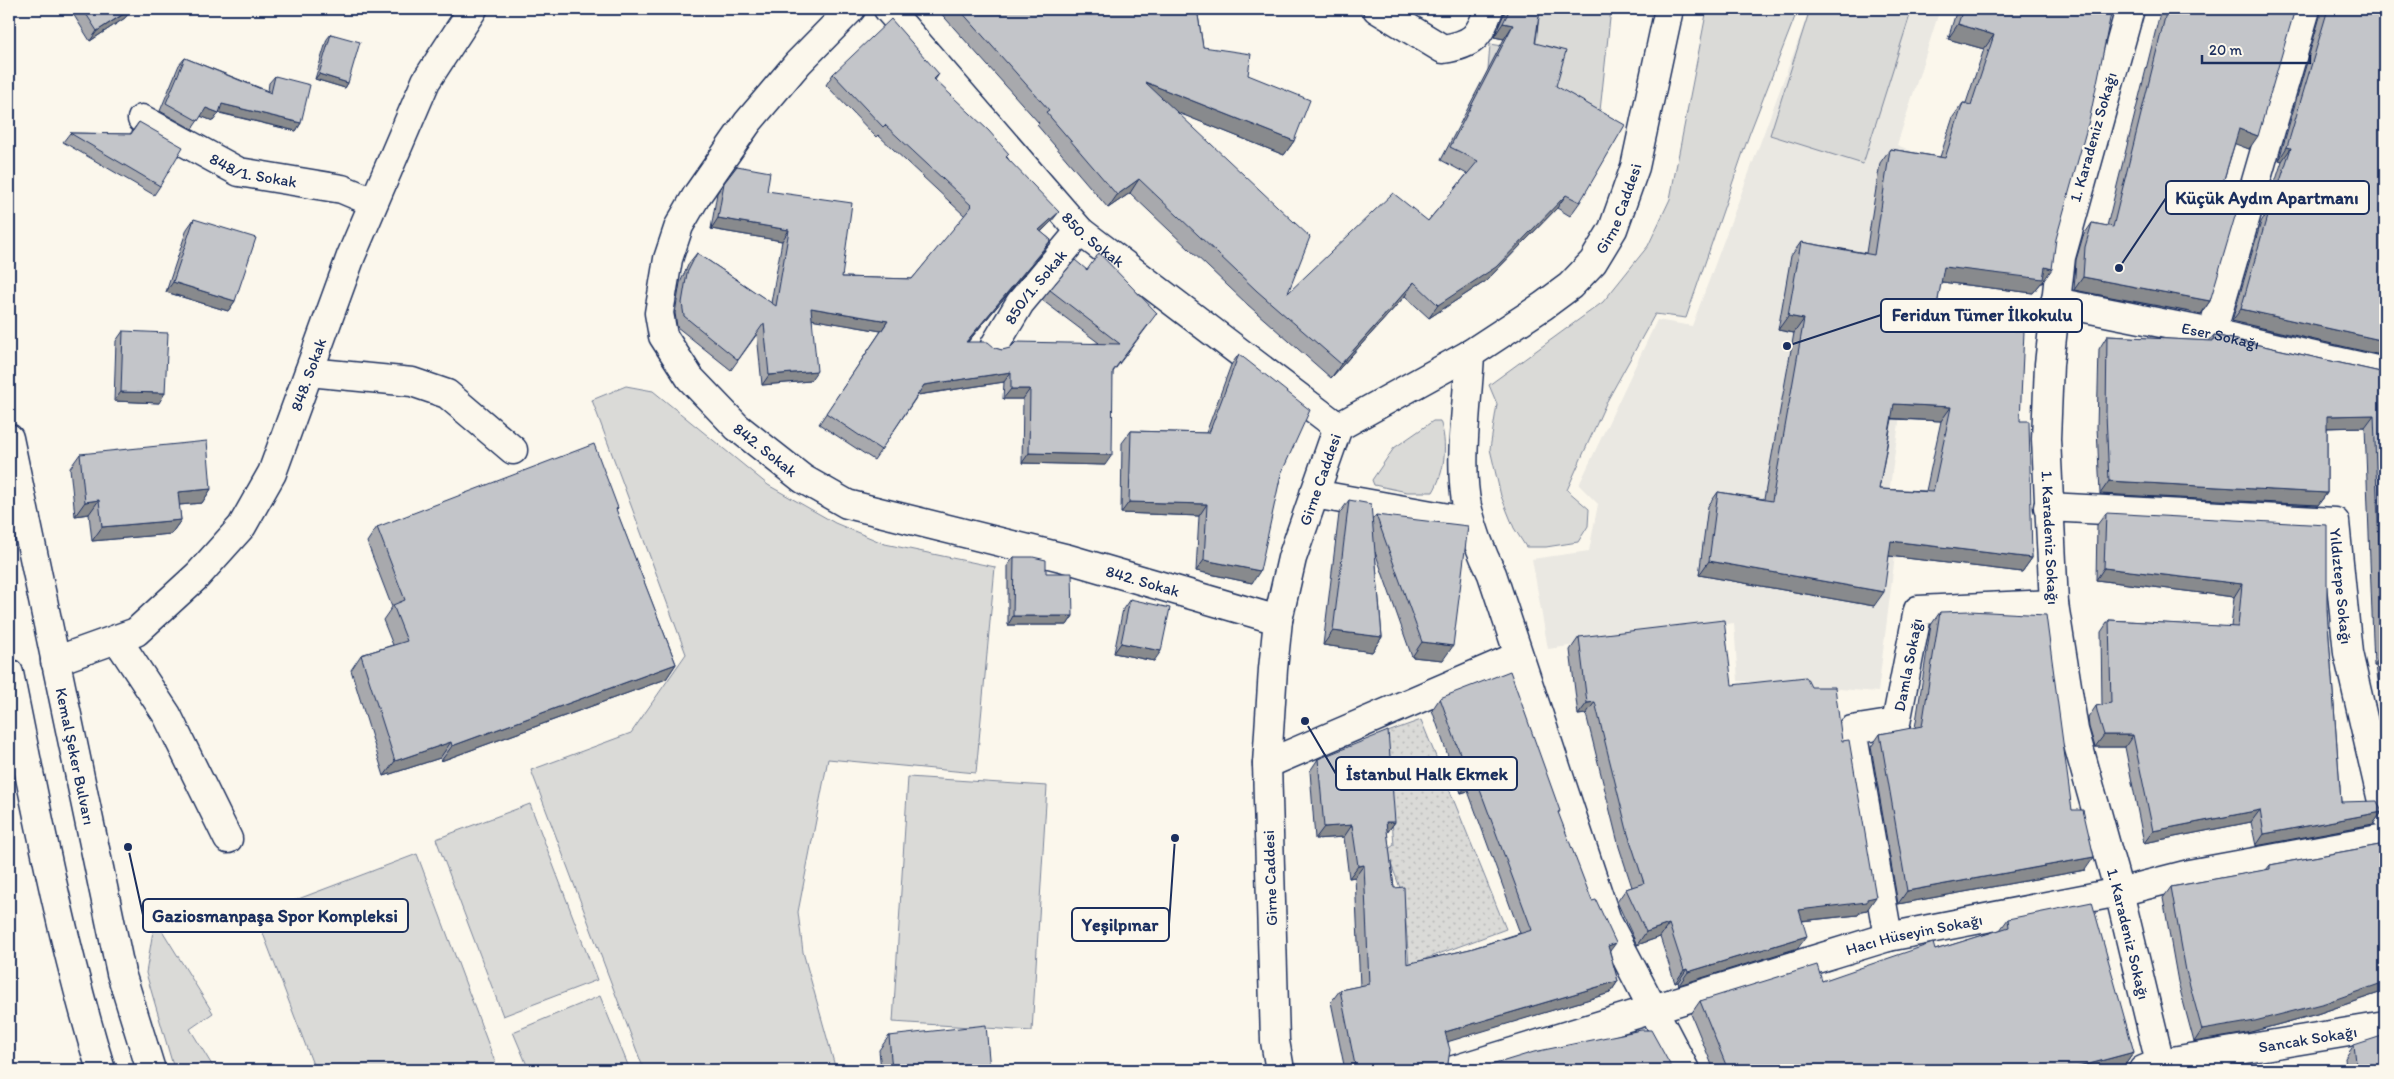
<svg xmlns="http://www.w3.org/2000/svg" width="2394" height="1079" font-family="Itim,sans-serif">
	<defs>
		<pattern id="park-dots" width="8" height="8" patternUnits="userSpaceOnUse" patternTransform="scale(1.25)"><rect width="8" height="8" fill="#dadad7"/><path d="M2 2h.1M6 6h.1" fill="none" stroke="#babbbb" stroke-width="1.8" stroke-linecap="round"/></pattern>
	</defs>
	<rect width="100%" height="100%" fill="#fbf7ec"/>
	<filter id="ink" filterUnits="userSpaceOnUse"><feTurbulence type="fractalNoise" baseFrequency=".02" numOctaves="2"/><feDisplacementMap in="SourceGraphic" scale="10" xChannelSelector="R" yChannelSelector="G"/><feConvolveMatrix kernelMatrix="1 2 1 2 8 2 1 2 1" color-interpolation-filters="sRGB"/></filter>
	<g filter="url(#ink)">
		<path fill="#eae8e2" d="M1810,9H1940L1897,145L1956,170L1941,282L1924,364L1907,366L1885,522L1899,523L1878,692L1738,681L1734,623L1548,649L1532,559L1589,551L1598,504L1579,485L1657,320L1692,326Z"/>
		<path fill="#dadad7" stroke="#7a849a" d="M1540,9H1611L1599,120L1488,70L1490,44L1535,51Z
			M1707,9H1798L1749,135L1686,318L1655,314L1606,403L1567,490L1589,509L1588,526L1578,542L1546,547H1526L1514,528L1501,496L1490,449L1497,404L1489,385L1603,302L1648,246L1670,199Z
			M1810,9H1902L1911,12L1863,164L1770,135Z
			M626,386L653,391L768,485L835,523L885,544L995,567L976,773L828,759L798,912L803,952L836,1070H644L531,770L631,733L686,654L592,400Z
			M1433,421H1440C1448,443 1445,472 1433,492H1407L1374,485L1372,480L1394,448Z
			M908,777L1047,786L1032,1031L893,1022Z
			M530,804L597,980L503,1016L436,839Z
			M417,854L498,1070H315L256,915Z
			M155,919L213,1013L190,1029L215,1070H175L172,1062L146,973Z
			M600,996L630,1070H529L513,1032Z"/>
		<path fill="url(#park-dots)" stroke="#7a849a" d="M1421,720L1506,929L1409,965L1404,898L1386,851L1394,845L1385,733Z"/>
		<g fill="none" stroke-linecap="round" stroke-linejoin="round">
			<g stroke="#1b2f5e" stroke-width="31">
				<g id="minor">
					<path id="s1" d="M851,9L798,63L748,122L697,195L679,226L668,259L659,313L663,336L690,378L737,427L803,479L847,504L1065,558L1278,620"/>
					<path id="s2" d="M888,9L1080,231L1338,427"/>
					<path d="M1377,9L1443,49C1474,44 1479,37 1489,9"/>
					<path id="s3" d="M2130,9L2061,257L2049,364L2046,439L2054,604L2074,730L2119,892L2160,1063"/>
					<path id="s4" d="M142,119L239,172L342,189L373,202"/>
					<path id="s5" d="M2055,302L2212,333L2385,372"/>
					<path d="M2212,333L2306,9"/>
					<path id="s6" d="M995,345L1020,303L1080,231"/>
					<path d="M1470,354C1468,398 1458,464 1467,506C1473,531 1481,552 1492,574L1607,921L1685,1070"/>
					<path d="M309,372L412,382L447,394L513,450"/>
					<path d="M1314,494L1471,522"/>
					<path id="s7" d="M2048,507L2335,522L2348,653L2385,814"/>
					<path d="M117,639L167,715L228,839"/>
					<path id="s8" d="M55,661L136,632L198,575L242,526L272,473L351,256L426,81L473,9"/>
					<path d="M1267,764L1518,656"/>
					<path id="s9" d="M1888,937L1852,730L1896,723L1918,610L2054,604"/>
					<path id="s10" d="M1280,1070L1275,1041L1267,764L1273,669L1278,620L1292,558L1338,427L1470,354L1543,306L1570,286L1593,262L1613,229L1635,167L1669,9"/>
					<path id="s11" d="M1454,1070L1888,937L2119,892L2189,874L2385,838"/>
					<path id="s12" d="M2143,1070L2160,1063L2385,1026"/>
				</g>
			</g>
			<g stroke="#1b2f5e" stroke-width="31">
				<g id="major">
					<path id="s13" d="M9,438L121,973L151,1070"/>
					<path d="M9,673C36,807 61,940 101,1070"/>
				</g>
			</g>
			<use href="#minor" stroke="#fbf7ec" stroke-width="28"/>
			<use href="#major" stroke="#fbf7ec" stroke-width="28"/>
		</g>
		<path fill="#a8a9ad" stroke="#1b2f5e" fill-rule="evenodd" d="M70,9H132L125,18L90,41Z
			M937,9H1197L1203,47L1248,75L1294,141L1284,155L1177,112L1288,293L1428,221L1467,174L1441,160L1504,39L1494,37L1504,14V9H1540L1535,43L1556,86L1580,202L1570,216L1557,208L1486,281L1429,318L1405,296L1331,378L1248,305L1130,193L1108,208L1037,125L1039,123Z
			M1957,9H2112L2042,283H2041L2033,293L1941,282L1933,327L2020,421L2032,558L2022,572L1889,556L1874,606L1699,575L1708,506L1718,492L1764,499L1794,333L1778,330L1791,256L1801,242L1866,253L1880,163L1890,149L1940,157L1953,117L1963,103H1966L1984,49L1948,39ZM1892,419L1941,421L1926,491L1879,489Z
			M2161,9H2295L2249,149L2235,143L2218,199L2210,301L2201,314L2074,290L2076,260L2083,236L2092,223L2107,226Z
			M2321,9H2385V356L2232,321L2261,222L2264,217L2282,161L2279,160L2321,13Z
			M331,34L348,83L345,88L315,79L327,39Z
			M185,58L268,91L269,83L275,76L301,123L296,131L219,113L213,121L201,116L192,129L160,111L179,65Z
			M833,74H939L935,80L1007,157L1051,222L1041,232L1051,240L1044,250L968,342L1002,350L1099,343L1042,300L1050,290L1150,323L1113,372L1105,465L1022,463L1023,399H1003L1004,382L918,395L874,460L819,424L881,331L812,319L810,381L762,385L757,334L731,370L677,327L675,313L680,283L689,263L697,253L771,303L782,241L711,229L717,193L737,166L767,191L842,277L912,279L965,216L878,135L876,137L826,85Z
			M139,122L160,186L154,195L63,142L70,133L130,134Z
			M194,219L235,301L228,311L166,292L187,229Z
			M123,331L159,403L114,401L116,341Z
			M2214,335L2385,373V728L2376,666H2374L2365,427L2327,428V493L2318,505L2100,494L2097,427L2099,349L2107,336L2209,341Z
			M1239,354L1281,474L1252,583L1196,571L1199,516L1121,513L1122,443L1131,431L1206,433L1231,365Z
			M80,454L211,489L202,503L179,505L181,520L171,534L92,541L89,514L75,516L70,468Z
			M1349,500L1372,520L1376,515L1443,660L1412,657L1375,552L1382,637L1372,652L1323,645L1339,514Z
			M618,508L616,510L676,664L666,679L441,761L440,758L384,776L351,670L361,655L393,645L383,620L392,607L367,542L377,527Z
			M2106,513L2327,610L2341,802L2382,812L2373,824L2256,846L2251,822L2144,843L2125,747H2095L2089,727L2088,718L2096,706L2102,705L2101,632L2109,620L2231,627L2234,597L2096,580L2097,525Z
			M1014,557L1046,573L1073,616L1067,625H1008V565Z
			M1130,599L1154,661L1114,653L1123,609Z
			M1940,612L2072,810L2085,870L1898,904L1871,747L1880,734L1915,728L1931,625Z
			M1579,637L1732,685L1867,910L1861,911L1858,915L1802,921L1798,948L1679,985L1678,982L1675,983L1660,937L1637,945L1617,902L1626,889L1632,887L1619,847L1586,714L1578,715L1570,650Z
			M1440,698L1560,811L1558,814L1610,952L1618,981L1610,993L1448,1041V1063L1452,1069L1454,1070H1345L1331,1002L1340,990L1360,986L1355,877L1349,878L1344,837L1315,839L1310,771L1318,759L1395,822L1387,833L1394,888L1407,964L1470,949L1520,933L1468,791L1461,793L1432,710Z
			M2385,844V991L2317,1014L2247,1033L2194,1042L2178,982L2163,898L2171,887L2266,870L2270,865Z
			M2008,919L2134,1052L2125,1065L2106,1070H1714L1691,1014L1700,1001L1822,981L1935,950L2000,930Z
			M889,1036L990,1070H881L879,1050Z
			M2354,1045L2385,1070H2346L2345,1058Z"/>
		<path fill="#888a8d" stroke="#1b2f5e" d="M132,9L125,18L90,41L97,31Z
			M1220,9H1249L1246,12Z
			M1503,23L1513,25L1504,39L1494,37Z
			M1958,24L1994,35L1984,49L1948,39Z
			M319,74L348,83L345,88L315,79Z
			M1145,82L1294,141L1284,155L1136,96Z
			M222,104L301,123L296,131L217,112Z
			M206,108L219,113L213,121L200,116Z
			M2239,129L2258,136L2249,149L2230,142Z
			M2287,147L2291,148L2282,161L2279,160Z
			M1139,179L1130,193L1108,208L1117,195Z
			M1566,195L1557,208L1486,281L1429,318L1438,305Z
			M1059,212L1051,222L1032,240L1039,230Z
			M718,218L789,230L782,241L711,229Z
			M1051,240L1044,250L959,352L966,342Z
			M1944,267H2045L2052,269L2042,283H2041L2033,293L1934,281Z
			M2083,277L2210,301L2201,314L2074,290Z
			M173,282L235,301L228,311L166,292Z
			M1414,282L1405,296L1331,378L1341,364Z
			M811,308L888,321L881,331L804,318Z
			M2241,309L2385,341V356L2232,321Z
			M1788,316L1804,319L1794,333L1778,330Z
			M817,371L810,381L762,385L769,375Z
			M1011,372L1004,382L917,395L924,385Z
			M1011,389H1030L1023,399H1003Z
			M121,392L165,393L159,403L114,401Z
			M1894,404L1951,407L1941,421L1884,418Z
			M2374,415L2365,427L2318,428L2327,416Z
			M1029,453L1112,455L1105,465L1022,463Z
			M2109,481L2327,493L2318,505L2100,494Z
			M211,489L202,503L168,506L178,492Z
			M99,500L89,514L75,516L85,502Z
			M1129,502L1207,504L1199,516L1121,513Z
			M181,520L171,534L92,541L102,527Z
			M1891,541L2032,558L2022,572L1881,555Z
			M1204,560L1260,571L1252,583L1196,571Z
			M1709,561L1884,592L1874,606L1699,575Z
			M2104,568L2242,584L2234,597L2096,580Z
			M1013,616H1073L1067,625H1008Z
			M1333,631L1382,637L1372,652L1323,645Z
			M1422,642L1453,646L1443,660L1412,657Z
			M1121,643L1161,651L1154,661L1114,653Z
			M2383,653H2385L2376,666H2374Z
			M676,664L666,679L441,761L452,746Z
			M1595,702L1586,714L1578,715L1587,703Z
			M2104,735H2133L2125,747H2095Z
			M451,742L440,758L384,776L395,761Z
			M1476,779L1468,791L1461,793L1470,781Z
			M2260,810L2251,822L2144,843L2153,831Z
			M2382,812L2373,824L2256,846L2264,834Z
			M1386,822H1395L1386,834Z
			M1352,825L1344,837L1315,839L1324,827Z
			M2094,857L2085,870L1898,904L1907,891Z
			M1364,865L1355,877L1349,878L1358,866Z
			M1876,897L1867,910L1861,911L1858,915L1790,922L1799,910Z
			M1669,924L1660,937L1637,945L1646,932Z
			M1807,936L1798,948L1679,985L1688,972Z
			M1616,943L1607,955L1608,946Z
			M1687,969L1678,982L1675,983L1684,970Z
			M1618,981L1610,993L1437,1045L1445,1032Z
			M2385,982V991L2317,1014L2247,1033L2194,1042L2202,1030Z
			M2134,1052L2125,1065L2106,1070H2067Z"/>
		<path fill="#c3c5c9" stroke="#1b2f5e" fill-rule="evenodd" d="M83,9H131L97,31Z
			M959,9H1197L1203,47L1251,54L1248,75L1310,100L1294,141L1145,82L1310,237L1288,293L1393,193L1428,221L1478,161L1450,147L1513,25L1503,23L1510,9H1540L1535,43L1566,51L1556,86L1625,125L1580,202L1566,195L1496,267L1438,305L1414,282L1341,364L1257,291L1139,179L1117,195L1046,112L1049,110Z
			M1963,9H2112L2090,117L2056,239L2052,269L2045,267L2043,279L1944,267L1933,327L2024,331L2020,421H2029L2032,558L1891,541L1884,592L1709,561L1718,492L1772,501L1804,319L1788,316L1801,242L1874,255L1890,149L1945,158L1963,103L1971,105L1994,35L1958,24ZM1894,404L1951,407L1933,492L1879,489Z
			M2167,9H2295L2258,136L2239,129L2218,199L2239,203L2210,301L2083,277L2085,247L2092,223L2113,227Z
			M2328,9H2385V341L2241,309L2269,209H2271L2291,148L2287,147Z
			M891,19L939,74L934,79L989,131L1009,154L1006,157L1059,212L1039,230L1051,240L966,342H988L995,348L1002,350L1010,348L1016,342L1120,344L1050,290L1075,260L1087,270L1099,253L1157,313L1113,371L1112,455L1029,453L1030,389H1011V372L924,385L881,450L826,413L888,321L811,308L817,371L769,375L764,323L738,360L684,316L682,303L687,273L697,253L776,306L789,230L718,218L724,183L737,166L770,172L767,191L852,203L842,277L912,279L972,206L885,125L883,127L833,74Z
			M331,34L360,42L348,83L319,74Z
			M185,58L271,93L275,76L310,85L301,123L222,104L219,113L206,108L198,121L166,103Z
			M139,122L183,147L160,186L70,133L131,134Z
			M194,219L256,238L235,301L173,282Z
			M123,331L168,333L165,393L121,392Z
			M2214,335L2385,373V654V653H2383L2374,415L2327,416V493L2109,481L2106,414L2107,336L2213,341Z
			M1239,354L1310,410L1281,474L1260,571L1204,560L1207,504L1129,502L1131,431L1209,433Z
			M207,441L211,489L178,492L181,520L102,527L99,500L85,502L80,454Z
			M594,444L618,508L616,509L676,664L452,746L451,742L395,761L361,655L407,641L393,605L405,600L377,527Z
			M1349,500L1371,504L1382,637L1333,631Z
			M2106,513L2327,525V610L2341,802L2377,801L2382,812L2264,834L2260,810L2153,831L2133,735H2104L2098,715L2096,706L2111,703L2109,620L2238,627L2242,584L2104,568Z
			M1376,515L1468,526L1453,646L1422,642Z
			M1014,557H1033L1046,560V573H1072L1073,616H1013Z
			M1130,599L1170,608L1161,651L1121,643Z
			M1970,611L2046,615L2072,810H2083L2094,857L1907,891L1880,734L1922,726L1940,612Z
			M1724,620L1732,685L1806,677L1811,687H1835L1842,741L1849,740L1876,897L1867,899V902L1799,910L1807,936L1688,972L1687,969L1684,970L1669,924L1646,932L1626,889L1644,883L1628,834L1595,702L1587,703L1579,637Z
			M1510,671L1560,811L1558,812L1592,901L1596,900L1616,943L1608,946L1618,981L1445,1032L1450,1050L1448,1063L1452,1069L1454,1070H1356L1340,990L1369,984L1364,865L1358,866L1352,825L1324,827L1318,759L1388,731L1395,822H1386L1394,888L1404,887L1407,964L1470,949L1532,930L1476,779L1470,781L1440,698Z
			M2385,844V982L2325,1003L2255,1021L2202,1030L2186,971L2171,887L2270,869V865Z
			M2092,902L2134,1052L2067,1070H1728L1700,1001L1817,965L1822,981L1933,943L1935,950L2009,927L2008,919Z
			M986,1025L990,1070H892L889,1036Z
			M1641,1030H1651L1673,1070H1475L1534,1052Z
			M2385,1035V1070H2357L2354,1045Z"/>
	</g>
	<g text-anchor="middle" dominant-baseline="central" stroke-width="5" stroke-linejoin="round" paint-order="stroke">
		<g font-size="16" fill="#1b2f5e" stroke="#fbf7ec">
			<text transform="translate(2093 137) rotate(-74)">1. Karadeniz Sokağı</text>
			<text stroke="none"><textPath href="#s4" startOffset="124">848/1. Sokak</textPath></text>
			<text stroke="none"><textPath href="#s10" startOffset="1018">Girne Caddesi</textPath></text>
			<text stroke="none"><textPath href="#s2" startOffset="309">850. Sokak</textPath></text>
			<text stroke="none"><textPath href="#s6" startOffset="71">850/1. Sokak</textPath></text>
			<text stroke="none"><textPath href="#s5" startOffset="169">Eser Sokağı</textPath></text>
			<text stroke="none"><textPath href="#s8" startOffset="402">848. Sokak</textPath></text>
			<text stroke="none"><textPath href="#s1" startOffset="545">842. Sokak</textPath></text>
			<text stroke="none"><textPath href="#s10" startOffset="598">Girne Caddesi</textPath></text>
			<text stroke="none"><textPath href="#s3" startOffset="539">1. Karadeniz Sokağı</textPath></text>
			<text stroke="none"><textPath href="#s1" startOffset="949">842. Sokak</textPath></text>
			<text stroke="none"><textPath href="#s7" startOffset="352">Yıldıztepe Sokağı</textPath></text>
			<text stroke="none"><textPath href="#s9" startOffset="314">Damla Sokağı</textPath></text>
			<text stroke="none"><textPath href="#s13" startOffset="325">Kemal Şeker Bulvarı</textPath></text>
			<text transform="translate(1270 878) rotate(-92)">Girne Caddesi</text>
			<text stroke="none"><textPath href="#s3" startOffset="944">1. Karadeniz Sokağı</textPath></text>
			<text stroke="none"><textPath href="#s11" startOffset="480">Hacı Hüseyin Sokağı</textPath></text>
			<text stroke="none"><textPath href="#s12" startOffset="168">Sancak Sokağı</textPath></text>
		</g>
	</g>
	<path fill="none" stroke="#1b2f5e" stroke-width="2" d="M2119 268L2166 198M1787 346L1881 315M1305 721L1336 774M128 847L143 915M1175 838L1169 924"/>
	<g fill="#1b2f5e" stroke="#fbf7ec" stroke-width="2">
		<circle cx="2119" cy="268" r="5"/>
		<circle cx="1787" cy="346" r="5"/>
		<circle cx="1305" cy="721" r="5"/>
		<circle cx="128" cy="847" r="5"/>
		<circle cx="1175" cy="838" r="5"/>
	</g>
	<g fill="#fbf7ec" stroke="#1b2f5e" stroke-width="2">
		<rect x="2166" y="181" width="203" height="33" rx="5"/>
		<rect x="1881" y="299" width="201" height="33" rx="5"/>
		<rect x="1336" y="757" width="181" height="33" rx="5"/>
		<rect x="143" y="899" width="265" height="33" rx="5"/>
		<rect x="1072" y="908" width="97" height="33" rx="5"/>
	</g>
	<g font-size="18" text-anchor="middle" font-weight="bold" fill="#1b2f5e">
		<text x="2267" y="204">Küçük Aydın Apartmanı</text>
		<text x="1982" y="321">Feridun Tümer İlkokulu</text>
		<text x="1427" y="780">İstanbul Halk Ekmek</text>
		<text x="275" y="922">Gaziosmanpaşa Spor Kompleksi</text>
		<text x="1120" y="931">Yeşilpınar</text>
	</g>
	<rect width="2394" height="1079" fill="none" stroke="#fbf7ec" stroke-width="30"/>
	<rect x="15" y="15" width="2364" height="1049" fill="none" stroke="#1b2f5e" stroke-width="2" filter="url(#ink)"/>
	<path d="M2202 55v8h108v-8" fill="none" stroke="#1b2f5e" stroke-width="2.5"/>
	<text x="2209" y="55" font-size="15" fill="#1b2f5e" stroke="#fbf7ec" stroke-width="4" paint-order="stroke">20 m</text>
</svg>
